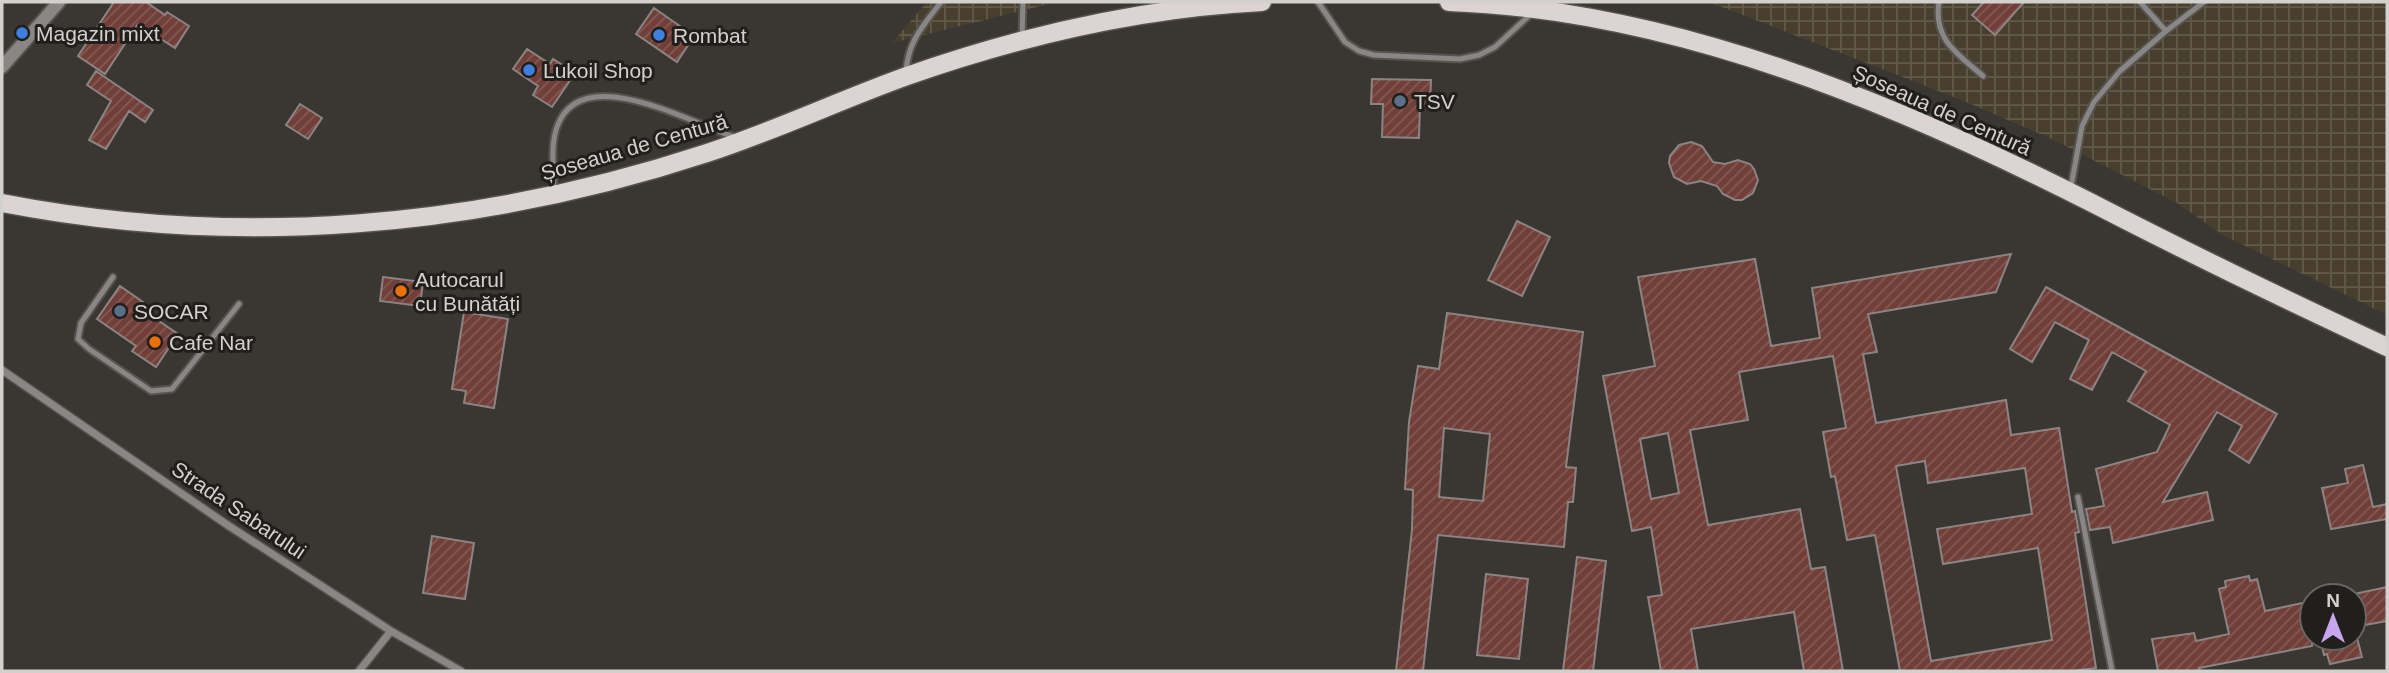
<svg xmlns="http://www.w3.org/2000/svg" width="2389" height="673" font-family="Helvetica,sans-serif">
	<defs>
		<pattern id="industrial-grid" width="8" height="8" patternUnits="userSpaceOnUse" patternTransform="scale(1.75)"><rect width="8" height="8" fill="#473e2d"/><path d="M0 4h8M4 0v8" fill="none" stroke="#61594a"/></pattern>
		<pattern id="building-hatch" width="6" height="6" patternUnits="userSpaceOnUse" patternTransform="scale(1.75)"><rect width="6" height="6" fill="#713e38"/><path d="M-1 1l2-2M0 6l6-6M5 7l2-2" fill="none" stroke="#845954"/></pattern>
	</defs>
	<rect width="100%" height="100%" fill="#3a3732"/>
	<path fill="url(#industrial-grid)" d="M927,2H1057L892,43Z
		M1709,2H2387V315L2223,235L2177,203L2054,140L1959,99Z"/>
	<path fill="url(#building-hatch)" stroke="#8c8483" stroke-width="2" fill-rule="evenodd" d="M114,2H146L165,15L167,12L189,26L175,48L138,24L105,74L78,56Z
		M1984,2H2024L1995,35L1972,15Z
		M654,8L694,36L677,62L636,34Z
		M527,49L550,64L553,59L575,73L552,107L533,95L538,86L513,69Z
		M96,71L153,110L145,122L129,111L106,149L89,140L111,101L87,85Z
		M1372,79L1431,80L1430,104H1420L1419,138L1382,137L1383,104H1371Z
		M300,104L322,118L308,139L286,125Z
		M1691,142L1702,146L1713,162L1725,164L1738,160L1750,164L1754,169L1758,180L1753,193L1742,200H1735L1723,194L1717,186L1701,181L1687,184L1674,177L1669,163L1670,156L1679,145Z
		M1517,221L1550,237L1522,296L1488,280Z
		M2011,254L1996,292L1868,314L1877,352L1863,354L1876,423L2006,400L2011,435L2059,428L2072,512L2075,511L2079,532L2075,533L2096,668L2072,671H1900L1875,535L1847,540L1835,476L1831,477L1823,432L1846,428L1833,356L1739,372L1748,420L1690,430L1708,525L1800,509L1811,569L1825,567L1843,671H1804L1794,612L1691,629L1698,671H1661L1648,597L1662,595L1651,527L1632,531L1603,376L1655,366L1638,277L1755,259L1771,346L1820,338L1812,288ZM1668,433L1679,493L1651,499L1640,439ZM1925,461L1928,483L2025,468L2032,514L1937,529L1943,564L2038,548L2052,640L1931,661L1896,466Z
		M383,277L423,282L420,306L380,301Z
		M120,286L143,302L140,308L178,334L156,367L132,351L136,346L97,319Z
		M2046,287L2277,414L2249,463L2229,450L2242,426L2217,412L2163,502L2207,492L2213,520L2113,543L2110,527L2090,530L2086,509L2104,506L2096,469L2157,452L2170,425L2128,401L2146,371L2112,352L2092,390L2070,379L2089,340L2055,322L2032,362L2010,349Z
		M464,312L508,319L494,408L464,403L466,391L452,389Z
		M1447,313L1583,332L1566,467L1576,468L1573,502H1568L1564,547L1438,535L1423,671H1396L1412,530L1413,490L1405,489L1409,422L1418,366L1439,369ZM1444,428L1490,434L1483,501L1439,497Z
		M2363,465L2373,507L2387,504V519L2331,529L2322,488L2348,483L2345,469Z
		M432,536L474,543L465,599L423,593Z
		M1577,557L1606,561L1593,671H1563Z
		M1486,574L1528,579L1519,659L1477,655Z
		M2249,576L2250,581L2257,579L2265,611L2312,601V646L2199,668L2200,671H2158L2152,639L2194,633L2196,641L2229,634L2219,589L2226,587L2225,581Z
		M2387,587V621L2354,627V594Z
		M2320,638H2357L2362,657L2330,664L2327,654L2324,655Z"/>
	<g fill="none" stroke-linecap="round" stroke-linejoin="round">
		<g stroke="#56534e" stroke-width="9">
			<path id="service" d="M1318,2L1345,42L1359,51L1374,55L1460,59L1479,55L1495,47L1531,14
				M1939,2C1933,40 1958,54 1983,76
				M2140,2L2166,31
				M1022,37L1023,2
				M906,72C908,41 923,26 941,2
				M2071,187L2082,126L2094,102L2120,71L2166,31L2204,2
				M554,192C554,172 550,146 557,127C581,59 692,124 737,138
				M113,277L81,323L78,339L89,349L151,391L172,389L239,304
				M2078,497L2112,671"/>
		</g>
		<g stroke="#56534e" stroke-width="10">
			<path id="minor" d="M2,370L226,524L391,631L461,671
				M359,671L391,631"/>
		</g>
		<g stroke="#56534e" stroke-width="16">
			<path id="tertiary" d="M2,67L59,2"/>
		</g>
		<g stroke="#56534e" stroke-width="21">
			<path id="primary" d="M1449,2C1673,10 1895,103 2092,203C2189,253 2288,301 2387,347
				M2,203C238,249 479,228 707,153C775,131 840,100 907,76C1021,36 1142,8 1262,2"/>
		</g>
		<use href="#service" stroke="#898686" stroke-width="5"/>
		<use href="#minor" stroke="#898686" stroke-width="7"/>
		<use href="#tertiary" stroke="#898686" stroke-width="12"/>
		<use href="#primary" stroke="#dbd4d3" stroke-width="18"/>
	</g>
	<g fill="#3f7fe0" stroke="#201f1c" stroke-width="2.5">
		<circle cx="22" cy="33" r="7"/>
		<circle cx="659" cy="35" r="7"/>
		<circle cx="529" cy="70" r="7"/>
	</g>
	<g fill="#5c6f8a" stroke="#201f1c" stroke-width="2.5">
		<circle cx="1400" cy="101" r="7"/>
		<circle cx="120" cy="311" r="7"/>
	</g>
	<g fill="#e8710a" stroke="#201f1c" stroke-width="2.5">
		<circle cx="401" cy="291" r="7"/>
		<circle cx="155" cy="342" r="7"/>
	</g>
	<g text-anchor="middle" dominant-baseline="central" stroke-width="6" stroke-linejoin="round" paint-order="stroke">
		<g font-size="21" fill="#d3d1ce" stroke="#201f1c" text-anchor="start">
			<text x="36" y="33">Magazin mixt</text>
			<text x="673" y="35">Rombat</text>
			<text x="543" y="70">Lukoil Shop</text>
			<text x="1414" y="101">TSV</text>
			<text x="415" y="279">Autocarul<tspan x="415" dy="24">cu Bunătăți</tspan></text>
			<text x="134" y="311">SOCAR</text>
			<text x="169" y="342">Cafe Nar</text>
		</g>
		<g font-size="21" fill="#d3d1ce" stroke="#201f1c">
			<text transform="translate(1942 110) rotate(24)">Șoseaua de Centură</text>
			<text transform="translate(634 147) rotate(-16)">Șoseaua de Centură</text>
			<text transform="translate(239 510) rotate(34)">Strada Sabarului</text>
		</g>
	</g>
	<rect width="2389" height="673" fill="none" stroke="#d3d1ce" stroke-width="7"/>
	<g transform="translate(2333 617)"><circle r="33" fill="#201f1c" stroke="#686663" stroke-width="2"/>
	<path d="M0-5L12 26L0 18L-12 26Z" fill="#c8a6ef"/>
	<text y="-10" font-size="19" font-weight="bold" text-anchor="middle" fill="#d3d1ce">N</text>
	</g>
</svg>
